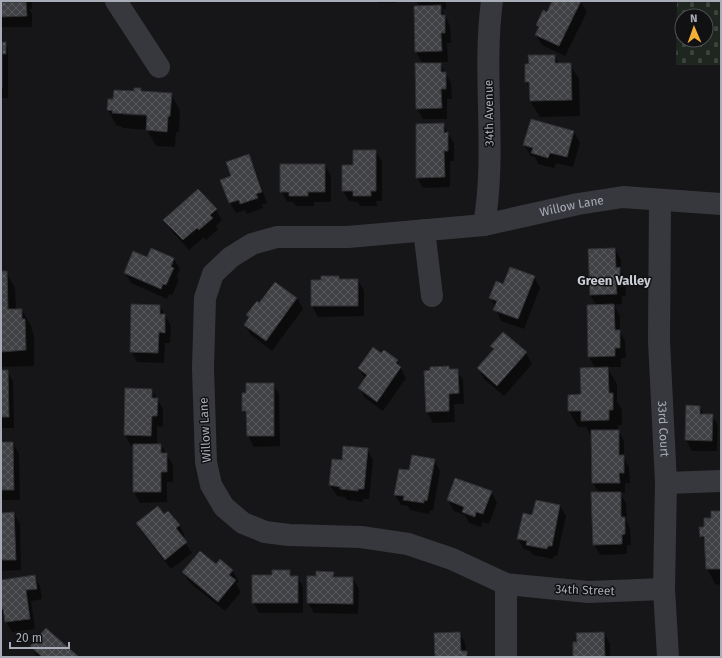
<svg xmlns="http://www.w3.org/2000/svg" width="722" height="658" font-family="'Fira Sans',sans-serif">
	<defs>
		<pattern id="cemetery-stones" width="16" height="16" patternUnits="userSpaceOnUse"><rect width="16" height="16" fill="#1e261f"/><path d="M2 7V4a2 2 0 0 1 4 0v3zM10 15v-3a2 2 0 0 1 4 0v3z" fill="#3c433d"/></pattern>
		<pattern id="building-cross-hatch" width="8" height="8" patternUnits="userSpaceOnUse"><rect width="8" height="8" fill="#404145"/><path d="M0 0l8 8M0 8l8-8" fill="none" stroke="#595a5e"/></pattern>
	</defs>
	<rect width="100%" height="100%" fill="#161618"/>
	<path fill="url(#cemetery-stones)" fill-rule="evenodd" d="M677,1H721V65H676ZM682,16H706V40H682Z"/>
	<path fill="#0007" fill-rule="evenodd" d="M1,1H32V9H29L32,14V27H1Z
		M377,1H397V3H378Z
		M416,1H446V9H442L450,26L451,43H447L448,62H439L451,83L452,99H447V119H423L417,109L423,64L416,52L419,7Z
		M553,1H580L587,12L565,56L542,45L536,35L539,29L537,25L547,13Z
		M1,37L8,48V98H1Z
		M555,56L559,64H570L579,79L580,116L540,117L530,101V89L526,82L530,65Z
		M140,89L142,92L171,94L180,110L179,132H176L175,147L156,146L147,130L123,128L121,126H117L108,110L114,100ZM122,113L153,115L152,117L122,115Z
		M443,124L454,144V161H450V187L423,188L417,177Z
		M574,132L580,143L573,167L556,163L554,168L538,164L535,157L531,156L524,145Z
		M376,151L382,162V201H376L377,206H360L358,202L349,201L343,191L354,166Z
		M248,155L254,166L267,203L262,204L263,208L247,214L245,210L236,213L230,203L222,180L233,177Z
		M325,165L331,176V202H314V206H296L293,202H287L281,191Z
		M198,190L216,210L222,220L216,226L218,229L206,240L204,237L189,250L171,230L165,220Z
		M615,249L621,260V271L625,279L626,296H622V304L614,305L620,316V332L625,341L626,358H621V367H607L617,384V401L622,410V425H618V430L624,441V458L629,467L630,483H625V493H620L626,503L627,522L630,529L631,545H627V554L600,555L594,544L599,493L593,483L591,436L586,427H578L569,411V396L582,395L596,369L589,357L597,306L590,295Z
		M147,258L174,259L180,269L177,276L179,280L172,295L169,294L167,299L131,283L125,273Z
		M1,272H6L15,288L16,310H22L31,326L34,336V366L1,367Z
		M338,277L340,280H358L364,291V316L318,317L312,306V281H322Z
		M534,277L540,288L524,329L501,321L491,298L504,285Z
		M275,283L297,298L303,309L272,351L251,335L245,325L249,319L247,315L260,304Z
		M160,306L171,326L170,343H165L164,363L137,362L131,351Z
		M492,346L526,353L532,364L504,396L484,379L478,369L494,350Z
		M382,354L397,361L406,378L383,411L365,398L359,388L365,379L359,368Z
		M448,367L450,370H457L463,380L464,404H454L455,422L433,423L427,412L425,372Z
		M1,371H7L13,381L14,428H1Z
		M273,384L279,394L280,446L254,447L248,436L247,418L243,410L247,394Z
		M125,389L152,390L163,409V427L157,426V445H161L173,465V482H167V502L140,503L134,492V446H131L125,435Z
		M687,406L700,407L704,415H712L718,426L717,451H692L686,440Z
		M1,443H13L19,454L20,500H1Z
		M367,449L373,460L369,499H363V502L347,500L345,497L337,496L330,485Z
		M434,460L440,471L433,511L430,510L429,514L410,510L408,506L401,505L395,495L410,472Z
		M456,479L491,492L497,503L489,524L482,522L481,527L469,523L465,515L454,511L448,500Z
		M560,506L566,516L557,556H554L553,559L533,555L530,551L524,549L518,539L533,516Z
		M721,512V584L716,585L707,569L706,545L701,536L712,519Z
		M14,513L20,524L21,570L1,571V514Z
		M164,515L179,525L185,536L182,538L192,553L171,569L143,534L137,524Z
		M232,570L239,581L236,584L241,592L225,611L190,583L183,572Z
		M289,571L292,577H297L303,587V613H259L253,602L273,576Z
		M333,573L336,578H353L359,589L358,614L314,613L308,603L317,577Z
		M34,576L40,586L42,599L31,601L35,629L12,632L1,613V581Z
		M459,633L465,643L466,651L469,657H436Z
		M604,633L610,644V657H574L578,643Z
		M31,646L77,657H37Z"/>
	<path fill="url(#building-cross-hatch)" stroke="#303034" d="M552,1H581L559,46L535,35L539,27L536,25L543,10L547,12Z
		M1,2H26L27,16L1,17Z
		M441,5V15H445V33H441L442,51L415,52L414,6Z
		M1,36L2,42V88H1Z
		M2,42H6V54H2Z
		M528,55H555V63H571L572,100L530,101L529,82H525V64H529Z
		M415,63H441V72H446V89H441L442,108L416,109Z
		M134,88H141V91L172,93L170,116L168,117L167,132L146,130L147,115L112,113L113,111L107,110L108,99H113L114,90L134,91Z
		M531,119L574,131L567,157L550,153L548,158L531,153L533,148L523,145Z
		M444,123V133L448,132V151H444L445,177L416,178V124Z
		M353,150H376V191H371V196H353V191H342V165H353Z
		M249,154L262,192L256,194L258,198L240,204L239,200L229,203L220,180L231,176L226,162Z
		M280,164H325V192H308V196H289V192H280Z
		M198,189L217,209L210,215L213,218L199,230L197,228L183,240L163,220Z
		M151,248L174,258L171,267L174,268L166,285L163,284L161,289L124,273L133,251L147,257Z
		M615,248L616,268L620,267V285H616L617,294L590,295L588,249Z
		M510,267L535,276L518,319L493,310L497,301L489,298L496,281L503,284Z
		M1,271H7L8,309H22V319H25L26,350L1,352Z
		M321,276H339V279H358V306H311V280H321Z
		M275,282L297,298L266,341L244,325L249,317L246,315L257,301L259,303Z
		M131,304L160,305V314H165V333L159,332L158,353L130,352Z
		M614,304L615,330H620V348H615V356L588,357L587,305Z
		M503,332L527,352L497,386L477,368L494,349L490,346Z
		M373,347L381,353L384,350L398,360L396,363L401,367L377,402L358,388L367,375L358,368Z
		M449,366V369H458L459,393L449,394V411L426,412L424,371L430,370V367Z
		M608,367L609,393H613V410H609V420L581,421V411H568V395L581,394L580,368Z
		M1,370H8L9,417H1Z
		M246,383H274V436H247L246,411H242V393H246Z
		M125,388L152,389V398H158L157,416H152L151,436L124,435Z
		M686,405L700,406V414H713L712,441L685,440Z
		M591,430H619V455H624V473H619L620,483H592Z
		M1,442H13L14,490H1Z
		M133,444H161V453H167V472H161V492H133Z
		M343,446L368,448L364,489H358V491L340,489V487L329,485L332,459L342,460Z
		M412,455L435,459L427,501L424,500V503L403,500L404,496L394,495L399,469L409,470Z
		M455,478L492,491L483,514L476,512L475,517L462,512L464,507L447,500Z
		M591,492H621V517H625V534L622,535V544L593,545Z
		M536,500L560,505L552,546H548L547,549L526,545L527,541L517,539L523,513L532,515Z
		M158,506L164,514L168,511L180,525L176,528L187,542L165,560L136,523Z
		M711,511H721V569H706L704,536L700,537L699,527H704V518H711Z
		M14,512L16,560H1V513Z
		M200,551L216,564L220,559L233,570L229,575L236,580L218,602L182,572Z
		M272,570H290V576H298V603H252V575H272Z
		M316,571L334,572L333,577H353V604L307,603V576H316Z
		M35,575L37,589L26,590L30,619L5,622L3,609L1,610V580Z
		M46,628L79,657H42L30,646Z
		M460,632L461,651H467V657H435L434,633Z
		M604,632L605,657H573V642H577L576,633Z"/>
	<g fill="none" stroke-linecap="round" stroke-linejoin="round">
		<g stroke="#37383d" stroke-width="22">
			<path d="M116,1L159,67"/>
			<path id="s1" d="M660,201L659,341L666,483L664,589L668,657"/>
			<path d="M484,225C497,151 482,75 492,1"/>
			<path d="M424,230L432,296"/>
			<path d="M666,483L721,481"/>
			<path d="M506,584V657"/>
			<path id="s2" d="M664,589L588,592L506,584L452,559L408,544L361,537L289,535L265,532L243,523L224,507L211,485L206,462L203,368L205,298L213,274L231,257L252,244L277,237H348L484,225L578,204L623,197L721,204"/>
		</g>
	</g>
	<g text-anchor="middle" dominant-baseline="central" stroke-width="3" stroke-linejoin="round" paint-order="stroke">
		<g font-size="12" fill="#a8adb8" stroke="#111113">
			<text transform="translate(489 113) rotate(-91)">34th Avenue</text>
			<text stroke="none"><textPath href="#s2" startOffset="1068">Willow Lane</textPath></text>
			<text stroke="none"><textPath href="#s1" startOffset="228">33rd Court</textPath></text>
			<text transform="translate(205 430) rotate(-93)">Willow Lane</text>
			<text transform="translate(585 590) rotate(2)">34th Street</text>
		</g>
		<g font-size="13" font-weight="bold" fill="#c9ccd4" stroke="#111113">
			<text x="614" y="280">Green Valley</text>
		</g>
	</g>
	<rect width="722" height="658" fill="none" stroke="#a8adb8" stroke-width="4"/>
	<g transform="translate(694 28) rotate(358)"><circle r="19" fill="#111113" stroke="#4d4f55"/>
	<path d="M0-3L7 15L0 10L-7 15Z" fill="#f2b134"/>
	<text y="-6" font-size="11" font-weight="bold" text-anchor="middle" fill="#a8adb8">N</text>
	</g>
	<path d="M10 642v6h59v-6" fill="none" stroke="#a8adb8" stroke-width="2"/>
	<text x="16" y="642" font-size="12" fill="#a8adb8" stroke="#111113" stroke-width="3" paint-order="stroke">20 m</text>
</svg>
